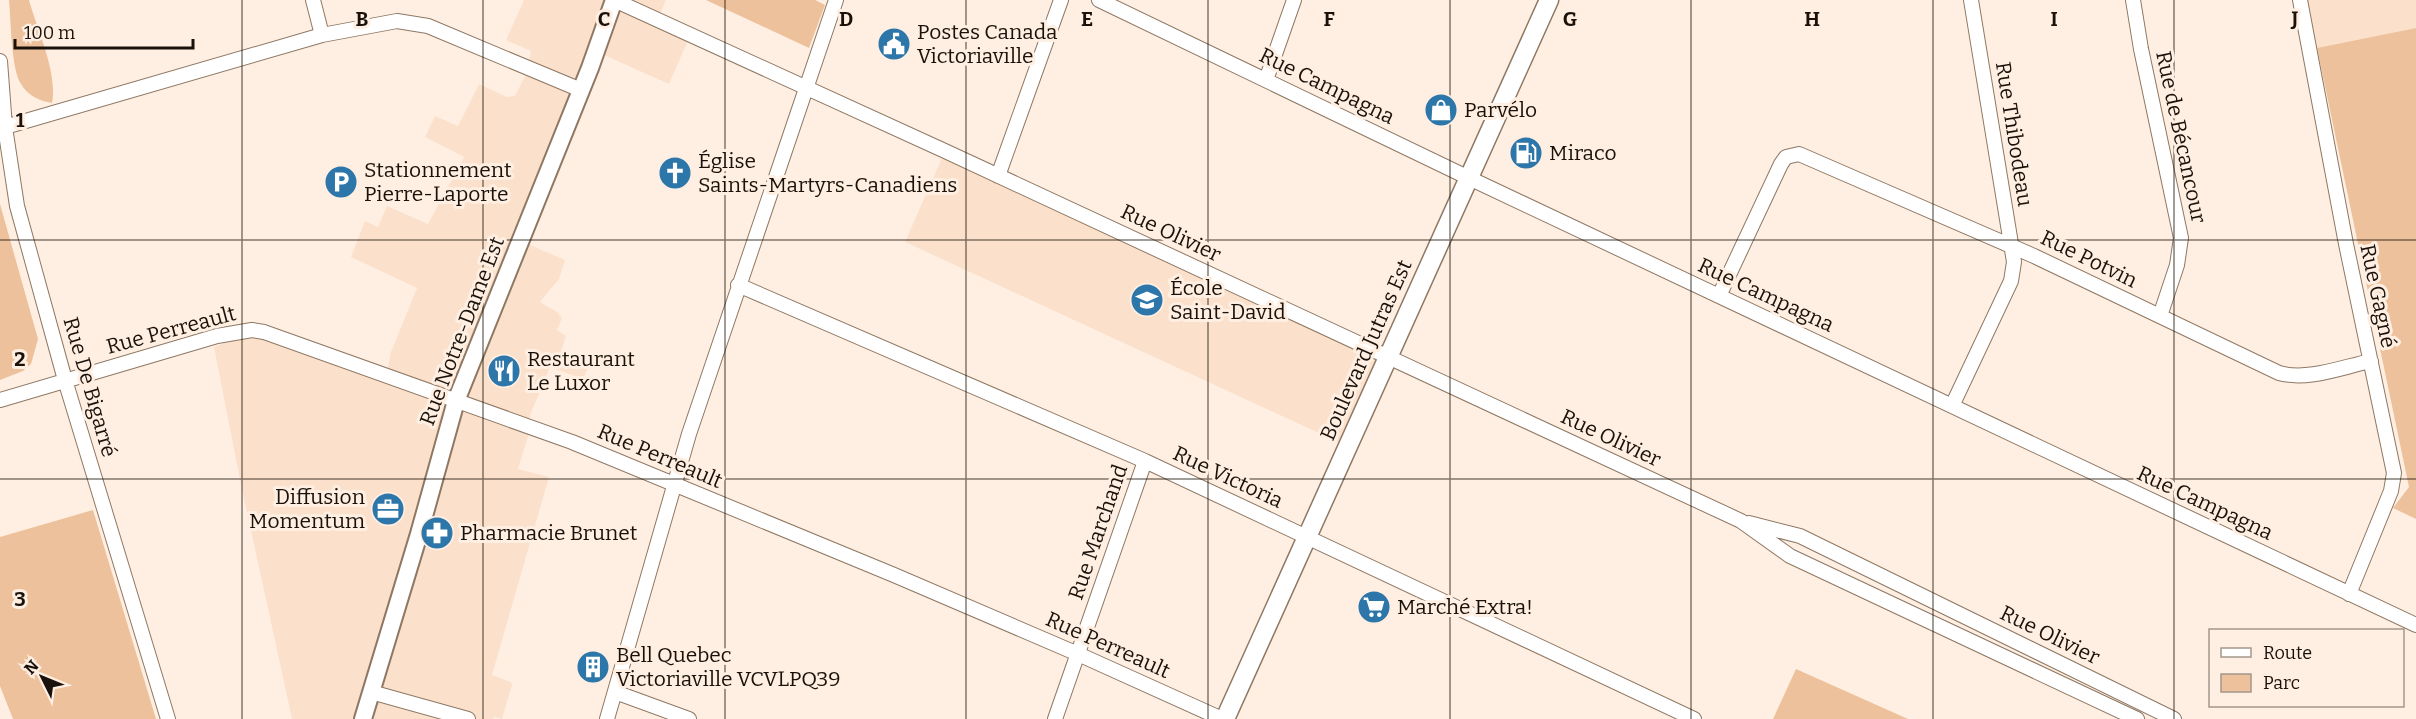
<svg xmlns="http://www.w3.org/2000/svg" width="2416" height="719" font-family="Bitter,serif">
	<rect width="100%" height="100%" fill="#ffefe2"/>
	<path fill="#fbe1cb" d="M524,0H666L657,21L690,36L669,84L597,52L521,241L565,260L559,279L540,302L557,312L562,318L557,330L566,336L561,352L590,363L583,379L550,367L530,415V430L518,469L549,477L492,675L511,682L512,685L502,719L494,717L493,719H292L240,480L214,347L255,330L386,376L391,352L417,288L351,257L365,221L378,227L387,206L428,224L464,157L425,137L435,116L458,126L479,84L507,97L515,96L526,74L531,51L506,40Z
		M2306,0H2416V28L2317,48Z
		M945,151L1388,357L1347,446L905,242Z"/>
	<path fill="#edc19b" d="M9,0H29C37,29 58,73 52,103C40,101 28,96 21,84C11,69 11,20 9,0Z
		M706,0H815L825,5L809,48Z
		M2416,28V519L2393,508L2409,487L2317,48Z
		M0,204L38,339L31,364L23,371L0,380Z
		M93,510L156,719H13L0,686V537Z
		M1796,669L1908,719H1773Z"/>
	<g fill="none" stroke-linecap="round" stroke-linejoin="round">
		<g stroke="#8e7864" stroke-width="16">
			<path id="minor" d="M313,0L322,35
				M614,0L945,151L1741,521L1790,556L2137,719
				M1099,0L1469,178L2416,625
				M2133,0L2141,49L2181,238L2177,265L2160,316
				M2300,0L2346,244L2394,473L2391,491L2349,594
				M0,61L5,127L17,206L65,380L168,719
				M1266,80L1294,0
				M5,127L322,35L397,21L428,26L581,90
				M998,176L1061,0
				M738,285L1145,461L1694,719
				M1719,296L1781,164L1786,157L1799,154L2034,256L2279,373C2308,381 2342,367 2371,361
				M0,400L217,336L252,330L264,332L572,442L894,575L1078,654L1222,719
				M1952,406L2011,281L2014,262L1971,0
				M1749,523L1800,536L2174,719
				M371,692L468,719
				M615,692L689,719
				M607,719L689,434L836,0
				M1055,719L1145,461"/>
		</g>
		<g stroke="#8e7864" stroke-width="20">
			<path id="tertiary" d="M363,719L419,534L456,401L590,68L614,0"/>
		</g>
		<g stroke="#8e7864" stroke-width="21">
			<path id="secondary" d="M1225,719L1549,0"/>
		</g>
		<use href="#minor" stroke="#fff" stroke-width="14"/>
		<use href="#tertiary" stroke="#fff" stroke-width="16"/>
		<use href="#secondary" stroke="#fff" stroke-width="18"/>
	</g>
	<path fill="none" stroke="#1a120a" stroke-width="1.5" stroke-opacity="0.55" d="M242,0V719M483,0V719M725,0V719M966,0V719M1208,0V719M1450,0V719M1691,0V719M1933,0V719M2174,0V719M0,240H2416M0,479H2416"/>
	<defs>
		<g id="civic-disc" transform="scale(1.725)"><circle r="9.5" fill="#2c76a9" stroke="#ffefe2"/><path d="M-.6-6.5H3V-4.5H.6V-3L4-1V1h2V6H-6V1h2V-1L-.6-3ZM-1.2 2.5V6h2.4V2.5Z" fill="#fff"/></g>
		<g id="shop-disc" transform="scale(1.725)"><circle r="9.5" fill="#2c76a9" stroke="#ffefe2"/><path d="M-5-2.5h2.3a2.7 3.5 0 0 1 5.4 0H5L5.5 6h-11ZM-1.5-2.5h3a1.5 2.3 0 0 0-3 0Z" fill="#fff"/></g>
		<g id="fuel-disc" transform="scale(1.725)"><circle r="9.5" fill="#2c76a9" stroke="#ffefe2"/><path d="M-5.5-6h7V0h2V4h1.3V-2.5L3-4.5l.8-.8L6-3V5H2.5V1h-1V6h-7ZM-4.2-4.7v3.2H.2V-4.7Z" fill="#fff"/></g>
		<g id="church-disc" transform="scale(1.725)"><circle r="9.5" fill="#2c76a9" stroke="#ffefe2"/><path d="M-1.2-6h2.4v3.5h3.3v2.4h-3.3V6h-2.4V-.1h-3.3v-2.4h3.3Z" fill="#fff"/></g>
		<g id="parking-disc" transform="scale(1.725)"><circle r="9.5" fill="#2c76a9" stroke="#ffefe2"/><path d="M-3.5-5.5H1a3.5 3.5 0 0 1 0 7H-1V5.5H-3.5ZM-1-3.4V-.6H.8a1.4 1.4 0 0 0 0-2.8Z" fill="#fff"/></g>
		<g id="school-disc" transform="scale(1.725)"><circle r="9.5" fill="#2c76a9" stroke="#ffefe2"/><path d="M0-5L7-2L0 1L-7-2ZM-4 1L0 2.5L4 1V4Q0 6-4 4Z" fill="#fff"/></g>
		<g id="restaurant-disc" transform="scale(1.725)"><circle r="9.5" fill="#2c76a9" stroke="#ffefe2"/><path d="M-5-6h1v4h1v-4h1v4h1v-4h1v5L-1.5 .5V6h-2V.5L-5-1ZM5-6V6H3V1.5H1.5Q1.5-4 5-6Z" fill="#fff"/></g>
		<g id="office-disc" transform="scale(1.725)"><circle r="9.5" fill="#2c76a9" stroke="#ffefe2"/><path d="M-6-3h4V-5.5h4V-3h4V5H-6ZM-1-4.5V-3h2v-1.5ZM-6 0V1H6V0Z" fill="#fff"/></g>
		<g id="pharmacy-disc" transform="scale(1.725)"><circle r="9.5" fill="#2c76a9" stroke="#ffefe2"/><path d="M-2-6h4v4h4v4h-4v4h-4v-4h-4v-4h4Z" fill="#fff"/></g>
		<g id="supermarket-disc" transform="scale(1.725)"><circle r="9.5" fill="#2c76a9" stroke="#ffefe2"/><path d="M-6-5.5h2.5l.6 2H6L4.5 2H-2.5L-4.4-4H-6ZM-1.5 3.2a1.3 1.3 0 1 0 .1 0ZM3 3.2a1.3 1.3 0 1 0 .1 0Z" fill="#fff"/></g>
		<g id="building-disc" transform="scale(1.725)"><circle r="9.5" fill="#2c76a9" stroke="#ffefe2"/><path d="M-4-6H4V6H1V3H-1V6H-4ZM-2.5-4.3h1.7v1.8h-1.7ZM.8-4.3h1.7v1.8H.8ZM-2.5-1h1.7V.8h-1.7ZM.8-1h1.7V.8H.8Z" fill="#fff"/></g>
	</defs>
	<g fill-rule="evenodd">
		<use href="#civic-disc" x="894" y="44"/>
		<use href="#shop-disc" x="1441" y="110"/>
		<use href="#fuel-disc" x="1526" y="153"/>
		<use href="#church-disc" x="675" y="173"/>
		<use href="#parking-disc" x="341" y="182"/>
		<use href="#school-disc" x="1147" y="300"/>
		<use href="#restaurant-disc" x="504" y="371"/>
		<use href="#office-disc" x="388" y="509"/>
		<use href="#pharmacy-disc" x="437" y="533"/>
		<use href="#supermarket-disc" x="1374" y="607"/>
		<use href="#building-disc" x="593" y="667"/>
	</g>
	<g text-anchor="middle" dominant-baseline="central" stroke-width="6" stroke-linejoin="round" paint-order="stroke">
		<g font-size="21" fill="#1a120a" stroke="#ffefe2" text-anchor="start">
			<text x="917" y="32">Postes Canada<tspan x="917" dy="24">Victoriaville</tspan></text>
			<text x="1464" y="110">Parvélo</text>
			<text x="1549" y="153">Miraco</text>
			<text x="698" y="161">Église<tspan x="698" dy="24">Saints-Martyrs-Canadiens</tspan></text>
			<text x="364" y="170">Stationnement<tspan x="364" dy="24">Pierre-Laporte</tspan></text>
			<text x="1170" y="288">École<tspan x="1170" dy="24">Saint-David</tspan></text>
			<text x="527" y="359">Restaurant<tspan x="527" dy="24">Le Luxor</tspan></text>
			<text x="365" y="497" text-anchor="end">Diffusion<tspan x="365" dy="24">Momentum</tspan></text>
			<text x="460" y="533">Pharmacie Brunet</text>
			<text x="1397" y="607">Marché Extra!</text>
			<text x="616" y="655">Bell Quebec<tspan x="616" dy="24">Victoriaville VCVLPQ39</tspan></text>
		</g>
		<g font-size="21" fill="#1a120a" stroke="#ffefe2">
			<text transform="translate(1327 86) rotate(26)">Rue Campagna</text>
			<text transform="translate(2014 134) rotate(81)">Rue Thibodeau</text>
			<text transform="translate(2181 137) rotate(78)">Rue de Bécancour</text>
			<text transform="translate(1171 233) rotate(25)">Rue Olivier</text>
			<text transform="translate(2089 259) rotate(26)">Rue Potvin</text>
			<text transform="translate(1766 295) rotate(25)">Rue Campagna</text>
			<text transform="translate(2378 296) rotate(78)">Rue Gagné</text>
			<text transform="translate(171 330) rotate(-15)">Rue Perreault</text>
			<text transform="translate(462 331) rotate(-69)">Rue Notre-Dame Est</text>
			<text transform="translate(1366 350) rotate(-66)">Boulevard Jutras Est</text>
			<text transform="translate(90 387) rotate(74)">Rue De Bigarré</text>
			<text transform="translate(1611 438) rotate(25)">Rue Olivier</text>
			<text transform="translate(660 456) rotate(23)">Rue Perreault</text>
			<text transform="translate(1228 477) rotate(25)">Rue Victoria</text>
			<text transform="translate(2205 503) rotate(25)">Rue Campagna</text>
			<text transform="translate(1098 532) rotate(-71)">Rue Marchand</text>
			<text transform="translate(2050 635) rotate(26)">Rue Olivier</text>
			<text transform="translate(1108 645) rotate(24)">Rue Perreault</text>
		</g>
	</g>
	<g font-size="20" text-anchor="middle" font-weight="bold" fill="#1a120a" stroke="#ffefe2" stroke-width="6" stroke-linejoin="round" paint-order="stroke">
		<text x="362" y="26">B</text>
		<text x="604" y="26">C</text>
		<text x="846" y="26">D</text>
		<text x="1087" y="26">E</text>
		<text x="1329" y="26">F</text>
		<text x="1570" y="26">G</text>
		<text x="1812" y="26">H</text>
		<text x="2054" y="26">I</text>
		<text x="2295" y="26">J</text>
		<text x="20" y="127">1</text>
		<text x="20" y="366">2</text>
		<text x="20" y="606">3</text>
	</g>
	<rect x="2209" y="629" width="195" height="78" fill="#ffefe2" stroke="#a3978c" stroke-width="1.5"/>
	<rect x="2221" y="648" width="30" height="9" fill="#ffffff" stroke="#a3978c" stroke-width="1.5"/>
	<text x="2263" y="659" font-size="18" fill="#1a120a">Route</text>
	<rect x="2221" y="674" width="30" height="18" fill="#edc19b" stroke="#a3978c" stroke-width="1.5"/>
	<text x="2263" y="689" font-size="18" fill="#1a120a">Parc</text>
	<g transform="translate(42 677) rotate(313)" stroke="#ffefe2" stroke-width="4.5" paint-order="stroke">
	<path d="M0-4.5L10 22L0 15L-10 22Z" fill="#1a120a"/>
	<text y="-9" font-size="16" font-weight="bold" text-anchor="middle" fill="#1a120a">N</text>
	</g>
	<path d="M15 39v9h178v-9" fill="none" stroke="#1a120a" stroke-width="3"/>
	<text x="24" y="39" font-size="18" fill="#1a120a" stroke="#ffefe2" stroke-width="4.5" paint-order="stroke">100 m</text>
</svg>
